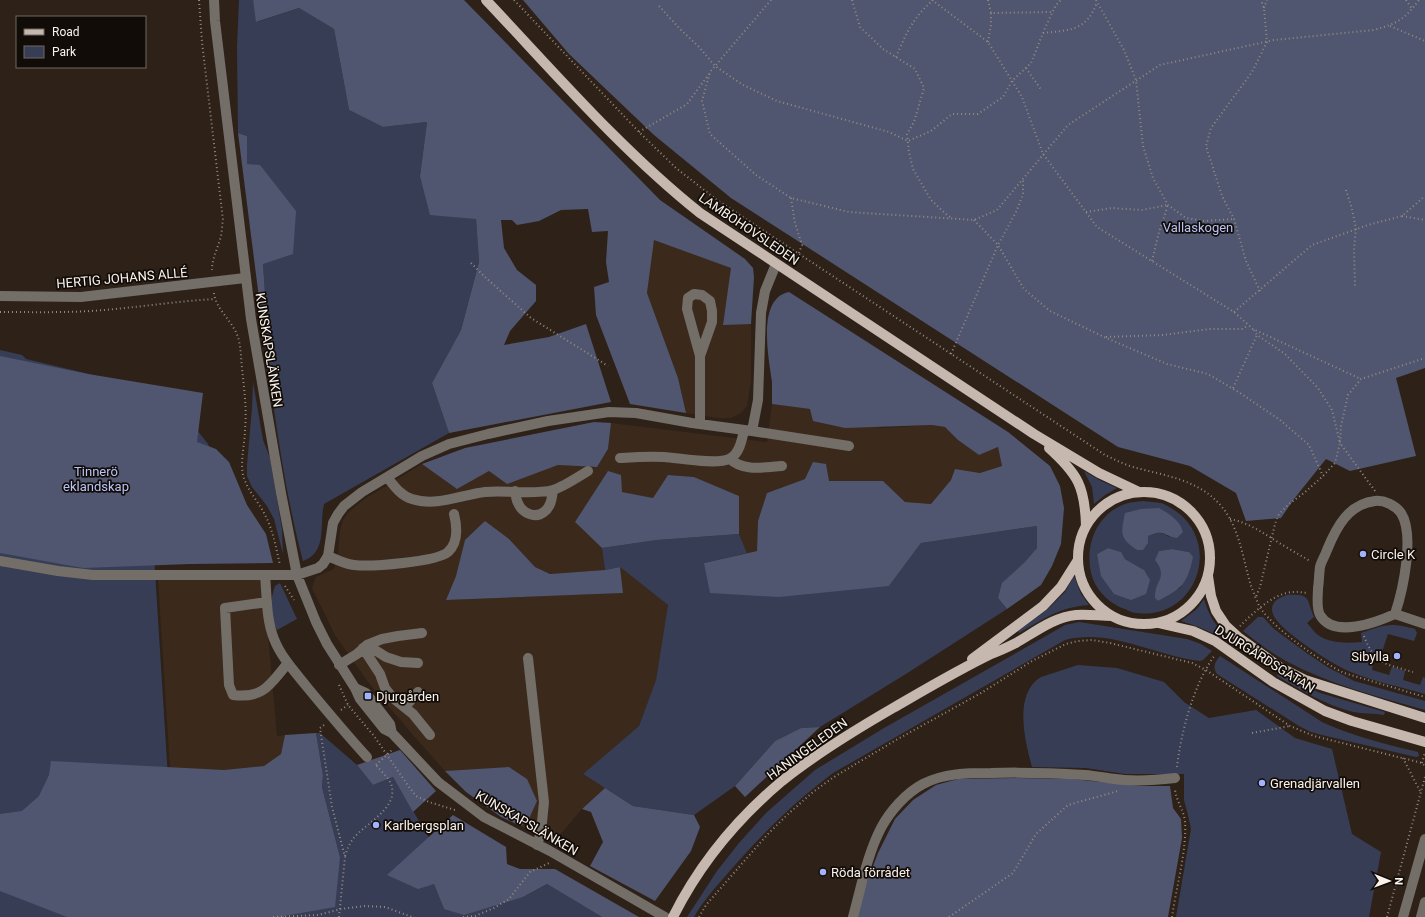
<svg xmlns="http://www.w3.org/2000/svg" width="1425" height="917" font-family="Roboto,sans-serif">
	<rect width="100%" height="100%" fill="#2e2118"/>
	<path fill="#3b2a1c" d="M654,239L732,268L723,324H751V381L747,406L741,413L731,418H718L686,413L678,378L647,293Z
		M772,404L810,409L881,428L932,425L945,427L958,440L979,455L998,447L1002,466L980,473L955,469L951,480L931,504L905,502L883,481H829L805,479L767,493L758,521L757,551L747,553L739,534V496L694,477L668,475L653,498L622,492L575,522L602,548L605,570L550,574L535,567L509,539L465,540L456,576L446,600L623,593L620,567L668,605L656,680L639,726L583,774L605,788L582,809L553,843L521,826L528,821L527,779L509,767L445,771L413,735L368,682L335,635L312,588L316,577L334,569L338,557L340,530L343,520L348,513L363,500L422,464L457,489L489,471L507,484L558,465L597,467L608,449L611,423L767,442Z
		M158,579L261,580L268,636L277,736L285,735L281,754L264,766L224,770L170,768Z"/>
	<path fill="#383d56" fill-rule="evenodd" d="M239,0H253L257,22L299,8L334,29L349,110L383,127L427,122L420,176L476,219L479,262L461,330L432,383L449,433L324,504C319,525 328,552 303,561C281,478 272,391 260,306L266,307L263,264L247,164V136L238,133L237,47Z
		M0,350L22,355L26,359L110,379L197,430L208,444L221,472L154,555L169,794L340,857L322,787L323,775L316,733H320L357,765L373,785L393,777L429,838L388,875L434,884L444,909L523,897L547,884L602,917H0Z
		M253,382L263,440L270,458L282,529L283,554L274,519L267,506L252,487L247,476V465L252,408Z
		M1084,471L1101,481L1117,488L1105,495L1094,504L1092,487Z
		M1143,501C1149,502 1155,502 1161,503C1169,506 1178,512 1184,518C1220,556 1190,620 1137,613C1133,613 1129,611 1125,609C1112,605 1098,593 1093,579C1083,551 1094,515 1125,504C1130,502 1137,502 1143,501ZM1172,516L1169,537C1160,531 1157,533 1148,536ZM1108,548L1120,552L1125,559L1144,570L1097,554ZM1172,549L1189,552L1181,587L1158,601L1155,593L1162,574L1159,551Z
		M1037,526V548L998,598L1007,609L909,672L820,727L801,728L775,741L735,786L694,815L633,806L583,774L639,726L656,680L668,605L620,567L605,570L602,548L657,540L739,534L747,553L704,563L889,586L921,543Z
		M1074,576L1081,594L1089,605C1059,607 1044,619 1019,633L1018,631L1048,609L1065,592Z
		M280,583L297,619L277,630C269,617 270,600 275,586Z
		M1287,595C1311,594 1306,598 1314,617L1307,623C1311,627 1314,632 1318,635C1330,644 1348,643 1362,642L1361,633C1385,625 1389,622 1415,629L1417,633L1414,641L1388,634L1381,655L1374,658L1372,670L1389,675L1392,667L1405,671L1403,680L1420,685L1423,677L1425,678V694C1401,687 1375,682 1351,672C1335,666 1278,630 1273,614C1269,603 1278,598 1287,595Z
		M1204,599C1209,616 1214,624 1227,636L1224,640C1210,631 1197,626 1181,621L1197,609Z
		M1258,617H1263L1274,629L1308,654L1329,668L1343,675L1354,681L1425,701V710C1378,697 1329,684 1286,661C1271,653 1257,642 1243,631Z
		M1079,622L1187,639L1201,644L1212,651L1203,660L1200,661C1155,656 1111,628 1065,640L833,773C793,803 760,836 728,873C716,887 703,901 694,917H687L717,871L739,843L766,813L815,770L884,728L1053,632L1065,625Z
		M1220,656L1322,722C1352,736 1385,744 1418,752L1419,756L1416,757L1322,735L1311,732L1299,726L1217,674C1212,667 1215,662 1220,656Z
		M1078,665L1117,668L1164,682L1184,702L1209,718L1256,710L1295,738L1332,749L1352,834L1381,852L1369,917H1176L1191,829L1188,815L1184,800V774H1125L1086,768L1032,767C1025,741 1013,694 1041,677Z
		M1278,673L1320,693L1385,712L1384,715C1374,713 1363,714 1353,712C1326,705 1300,690 1277,676Z"/>
	<path fill="#505670" d="M253,0H464L660,200L745,259L753,268L754,277L751,324L723,325L731,268L654,240L647,293L678,378L686,413L630,404L596,315L594,287L609,282L606,262L608,231L592,232L588,209L561,210L539,221L517,225L512,220H501L504,248L517,270L536,285V301L510,331L504,345L549,337L586,324L611,402L449,433L432,383L461,330L479,262L476,219L430,215L420,176L427,122L383,127L349,110L334,29L299,8L256,22Z
		M523,0H1425V368L1396,378L1416,456L1350,471L1326,459L1294,499L1281,518L1246,521L1236,493L1190,466L1118,447L731,198L654,135L569,54Z
		M238,133L247,136V164L260,165L296,211L293,254L263,264L266,307L260,306Z
		M789,292L1008,432L1050,466L1060,486L1064,508L1061,544L1052,566L1041,585L1007,609L998,598L1002,583L1025,562L1037,548V526L921,543L889,586L779,597L710,593L704,563L757,551L758,521L767,493L805,479L813,462L826,464L829,481H883L905,502L931,504L951,480L955,469L980,473L1002,466L998,447L979,455L958,440L945,427L932,425L845,428L813,421L810,409L772,404C772,397 772,390 772,382C769,360 756,298 789,292Z
		M0,356L88,374L203,393L197,442L216,449L229,462L247,505L266,534L273,563L190,564L83,568L0,553Z
		M594,422L611,423L608,449L597,467L558,465L507,484L489,471L457,489L422,464L465,448Z
		M608,471L621,475L622,492L653,498L668,475L694,477L739,496V534L657,540L602,548L575,522Z
		M1159,508C1169,514 1180,520 1183,532L1177,538C1161,535 1165,529 1148,536V543L1143,550H1137C1119,538 1121,533 1125,513L1141,509Z
		M485,521L509,539L535,567L550,574L605,570L620,567L623,593L446,600L456,576L465,540Z
		M1108,548L1121,552L1125,559L1144,570L1150,580L1146,594L1131,600L1114,594L1101,576L1097,554Z
		M1172,549L1189,552L1193,557C1187,585 1182,588 1158,601L1155,598C1154,580 1169,578 1155,560L1159,551Z
		M820,727L745,797L735,786L775,741L801,728Z
		M316,733L323,775L322,787L340,857L335,907L284,916V917H67L0,891V814L22,811L39,796L49,775L51,761L224,770L264,766L281,754L285,735Z
		M400,750L436,791L413,812L393,777L373,785L357,765Z
		M509,767L527,779L537,801L528,821L521,826L501,817L466,792L445,771Z
		M1016,778L1072,779L1141,786H1170L1173,808L1181,819L1182,838L1168,917H857L861,898L878,853L895,819L913,800L936,785L958,779Z
		M605,788L633,806L694,815L700,827L691,851L655,901L590,866L603,842L591,812L582,809Z
		M453,815L506,847L507,864L520,869H555L639,917H602L547,884L523,897L464,915L444,909L434,884L418,889L387,875Z"/>
	<g fill="none" stroke-linecap="round" stroke-linejoin="round">
		<path stroke="#948a82" stroke-width="2" stroke-dasharray="1 3" stroke-linecap="butt" d="M199,0L202,42L223,220C222,225 222,231 221,236C218,248 212,258 212,270
			M514,0L639,132L676,168L717,200L1105,455C1114,459 1123,464 1133,467C1165,476 1199,479 1222,507C1240,529 1243,560 1251,586C1254,593 1257,603 1261,609C1277,631 1320,661 1344,673L1425,697
			M771,0L710,72L702,101L710,134L756,175L791,198L849,212L974,220L997,210L1068,125L1160,65L1274,40L1374,30C1398,23 1404,20 1419,0
			M852,0L860,27L883,49L915,69L924,88L914,122L907,134L909,152L913,169L931,200L947,215L952,218
			M932,0L988,42L1022,97L1043,154L1097,227L1234,312L1253,329L1361,379
			M988,0L991,13
			M1096,0L1124,50L1136,80L1143,146L1153,178L1168,205L1186,218L1204,221L1234,219
			M1406,0L1412,9
			M659,6L680,29L699,47L715,66L743,85L777,101L889,132L908,141L931,131L952,114H978L1003,97L1012,81L1031,63L1045,28L1056,5L1061,0
			M1264,8L1267,0
			M1390,26L1425,41
			M1043,33C1070,30 1087,31 1097,2
			M988,42L991,25V13L1053,12
			M896,57C907,32 912,19 933,0
			M1026,68L1042,91
			M639,132L687,104L709,74
			M1346,190L1352,209L1356,229L1354,249L1355,287
			M791,198L795,223L802,245L795,263
			M1086,212L1112,208L1142,210L1168,205L1159,232L1152,261
			M1402,216L1425,220
			M974,220L998,245L1024,289L1050,311L1104,337L1167,364L1208,374L1240,393L1280,420L1309,445L1323,476
			M471,263L486,278L531,318L608,366
			M1260,291L1246,261L1234,219L1222,196L1206,146L1211,128L1252,72L1267,42L1264,8L1261,0
			M214,293C216,311 235,322 239,341C241,350 241,359 242,368C244,388 247,409 245,429C245,444 240,460 243,475C247,490 258,501 265,515C273,530 276,548 280,565
			M0,312C35,312 70,313 104,310C141,307 178,301 215,299
			M1234,312L1312,245L1368,225L1402,216L1425,196
			M1254,330L1257,335L1285,354L1318,388L1332,410L1340,443L1335,463L1323,476L1304,493L1289,504L1279,514L1275,524L1260,587L1256,597
			M1106,337L1163,335L1210,329H1243L1248,325
			M951,354L998,245L1016,212L1023,195V180
			M1233,388L1257,335
			M1375,491L1340,443L1341,426L1348,395L1361,379L1425,358
			M1230,519C1251,523 1267,536 1286,547C1294,552 1302,556 1310,561
			M285,586L294,600
			M1240,626C1252,614 1271,596 1287,593C1294,591 1300,592 1307,593
			M1364,636C1375,665 1386,664 1413,672
			M339,685L348,705L374,736L409,787L416,796L429,802L455,810
			M341,710L348,705
			M324,725L320,728L332,807L345,857L339,917
			M1252,733L1290,726
			M1403,758L1421,793
			M1422,763L1425,752
			M376,765L393,749
			M1177,767C1181,732 1194,683 1215,655
			M345,856C347,850 349,844 353,839C364,824 400,808 391,784C388,777 380,770 375,764
			M273,917L318,915L341,909L365,906L385,907L412,917
			M463,917L475,916L494,908L509,899L530,872L549,863
			M699,917L706,905L767,835L787,815L813,792L834,777L896,740L981,693L1032,661L1066,644L1078,641L1092,640L1110,643L1192,663L1206,670L1290,726L1314,736L1422,763L1425,766
			M949,917L1013,873L1036,834L1068,805L1118,791
			M1172,917C1176,888 1187,850 1185,822C1184,810 1176,801 1175,789
			M1387,917L1425,777"/>
		<path stroke="#746e69" stroke-width="10" d="M214,0L215,21L251,319L281,493L297,575L316,622L327,644L355,688L360,699L384,729L392,733L438,782L484,817L550,851L665,917
			M0,296L81,297L245,278
			M700,424V356L712,322V311L710,301L702,295L694,294L688,298L687,309L700,356
			M752,431L849,446
			M620,458C635,457 649,456 664,457C679,458 716,465 729,459C739,455 742,440 744,430
			M730,459C744,472 765,467 782,466
			M387,477C394,486 401,496 412,499C436,507 461,495 485,492C506,490 534,495 553,490C563,487 578,477 588,471
			M515,491C516,495 516,500 518,503C522,513 535,519 544,512C551,507 552,498 553,490
			M328,556C337,560 345,564 354,565C371,567 436,562 448,552C459,542 457,526 454,514
			M0,561L58,571L93,575H297L318,568L323,564L328,556L333,523L338,514L344,506L362,492L422,456L449,444L488,434L548,421L609,412L636,413L692,423L752,431L758,400L761,313L765,291L776,264
			M265,575C267,596 266,619 274,639C281,657 295,672 307,687C326,710 346,734 367,757
			M267,602L225,608L229,685L233,695C264,699 270,684 288,663
			M1395,614C1403,590 1415,535 1401,513C1395,505 1384,500 1375,501C1348,504 1336,528 1327,550C1325,556 1321,562 1320,567C1319,574 1319,582 1318,588C1318,596 1316,608 1320,615C1334,639 1377,622 1395,614L1425,624
			M367,645L386,657L401,662L418,663
			M363,648L380,674L385,688L393,698L413,714L430,735
			M528,658L544,802L541,832L537,845
			M339,665L357,654L367,645L382,639L398,636L422,633
			M355,688L366,693L390,724L392,733
			M405,707L418,692
			M853,917C861,888 867,855 881,828C890,811 906,793 923,784C944,773 967,773 991,773C1022,772 1053,773 1085,775C1098,776 1111,779 1124,780C1141,781 1158,780 1175,778
			M1403,917L1425,839
			M1421,917L1425,902"/>
		<path stroke="#c6b8ae" stroke-width="10" d="M486,0C555,73 621,150 700,213L1034,434L1099,473L1139,492
			M1049,448C1078,474 1085,487 1086,526
			M1078 558a66 66 0 1 1 132 0a66 66 0 1 1-132 0Z
			M1208,576L1211,596L1216,611L1226,626L1238,637L1281,668L1305,680L1425,718
			M1158,623L1193,631L1215,641L1273,682L1325,711L1352,721L1425,742
			M972,659L1043,606L1061,587L1078,560
			M673,917C699,865 738,818 782,781C817,753 855,730 893,708C926,689 958,670 991,654C1000,651 1008,647 1016,643C1035,632 1054,617 1076,615C1088,614 1100,616 1112,616"/>
	</g>
	<g fill="#a3b2fd" stroke="#120c08" stroke-width="1.5">
		<circle cx="1363" cy="554" r="4"/>
		<circle cx="1397" cy="656" r="4"/>
		<rect x="364" y="692" width="8" height="8" rx="2"/>
		<circle cx="1262" cy="783" r="4"/>
		<circle cx="376" cy="825" r="4"/>
		<circle cx="823" cy="872" r="4"/>
	</g>
	<g text-anchor="middle" dominant-baseline="central" stroke-width="3.5" stroke-linejoin="round" paint-order="stroke">
		<g font-size="13" fill="#b7c3f7" stroke="#120c08">
			<text x="1198" y="227">Vallaskogen</text>
			<text x="96" y="471">Tinnerö<tspan x="96" dy="15">eklandskap</tspan></text>
		</g>
		<g font-size="13" fill="#faf2eb" stroke="#120c08">
			<text transform="translate(749 229) rotate(34)">LAMBOHOVSLEDEN</text>
			<text transform="translate(122 278) rotate(-5)">HERTIG JOHANS ALLÉ</text>
			<text transform="translate(269 350) rotate(81)">KUNSKAPSLÄNKEN</text>
			<text transform="translate(1265 659) rotate(32)">DJURGÅRDSGATAN</text>
			<text transform="translate(807 749) rotate(-36)">HANINGELEDEN</text>
			<text transform="translate(527 823) rotate(30)">KUNSKAPSLÄNKEN</text>
		</g>
		<g font-size="13" fill="#faf2eb" stroke="#120c08" text-anchor="start">
			<text x="1371" y="554">Circle K</text>
			<text x="1389" y="656" text-anchor="end">Sibylla</text>
			<text x="376" y="696">Djurgården</text>
			<text x="1270" y="783">Grenadjärvallen</text>
			<text x="384" y="825">Karlbergsplan</text>
			<text x="831" y="872">Röda förrådet</text>
		</g>
	</g>
	<rect x="16" y="16" width="130" height="52" fill="#120c08" stroke="#6f6863"/>
	<rect x="24" y="29" width="20" height="6" fill="#c6b8ae" stroke="#6f6863"/>
	<text x="52" y="36" font-size="12" fill="#faf2eb">Road</text>
	<rect x="24" y="46" width="20" height="12" fill="#383d56" stroke="#6f6863"/>
	<text x="52" y="56" font-size="12" fill="#faf2eb">Park</text>
	<g transform="translate(1389 881) rotate(91)" stroke="#120c08" stroke-width="3" paint-order="stroke">
	<path d="M0-3L7 15L0 10L-7 15Z" fill="#faf2eb"/>
	<text y="-6" font-size="11" font-weight="bold" text-anchor="middle" fill="#faf2eb">N</text>
	</g>
</svg>
